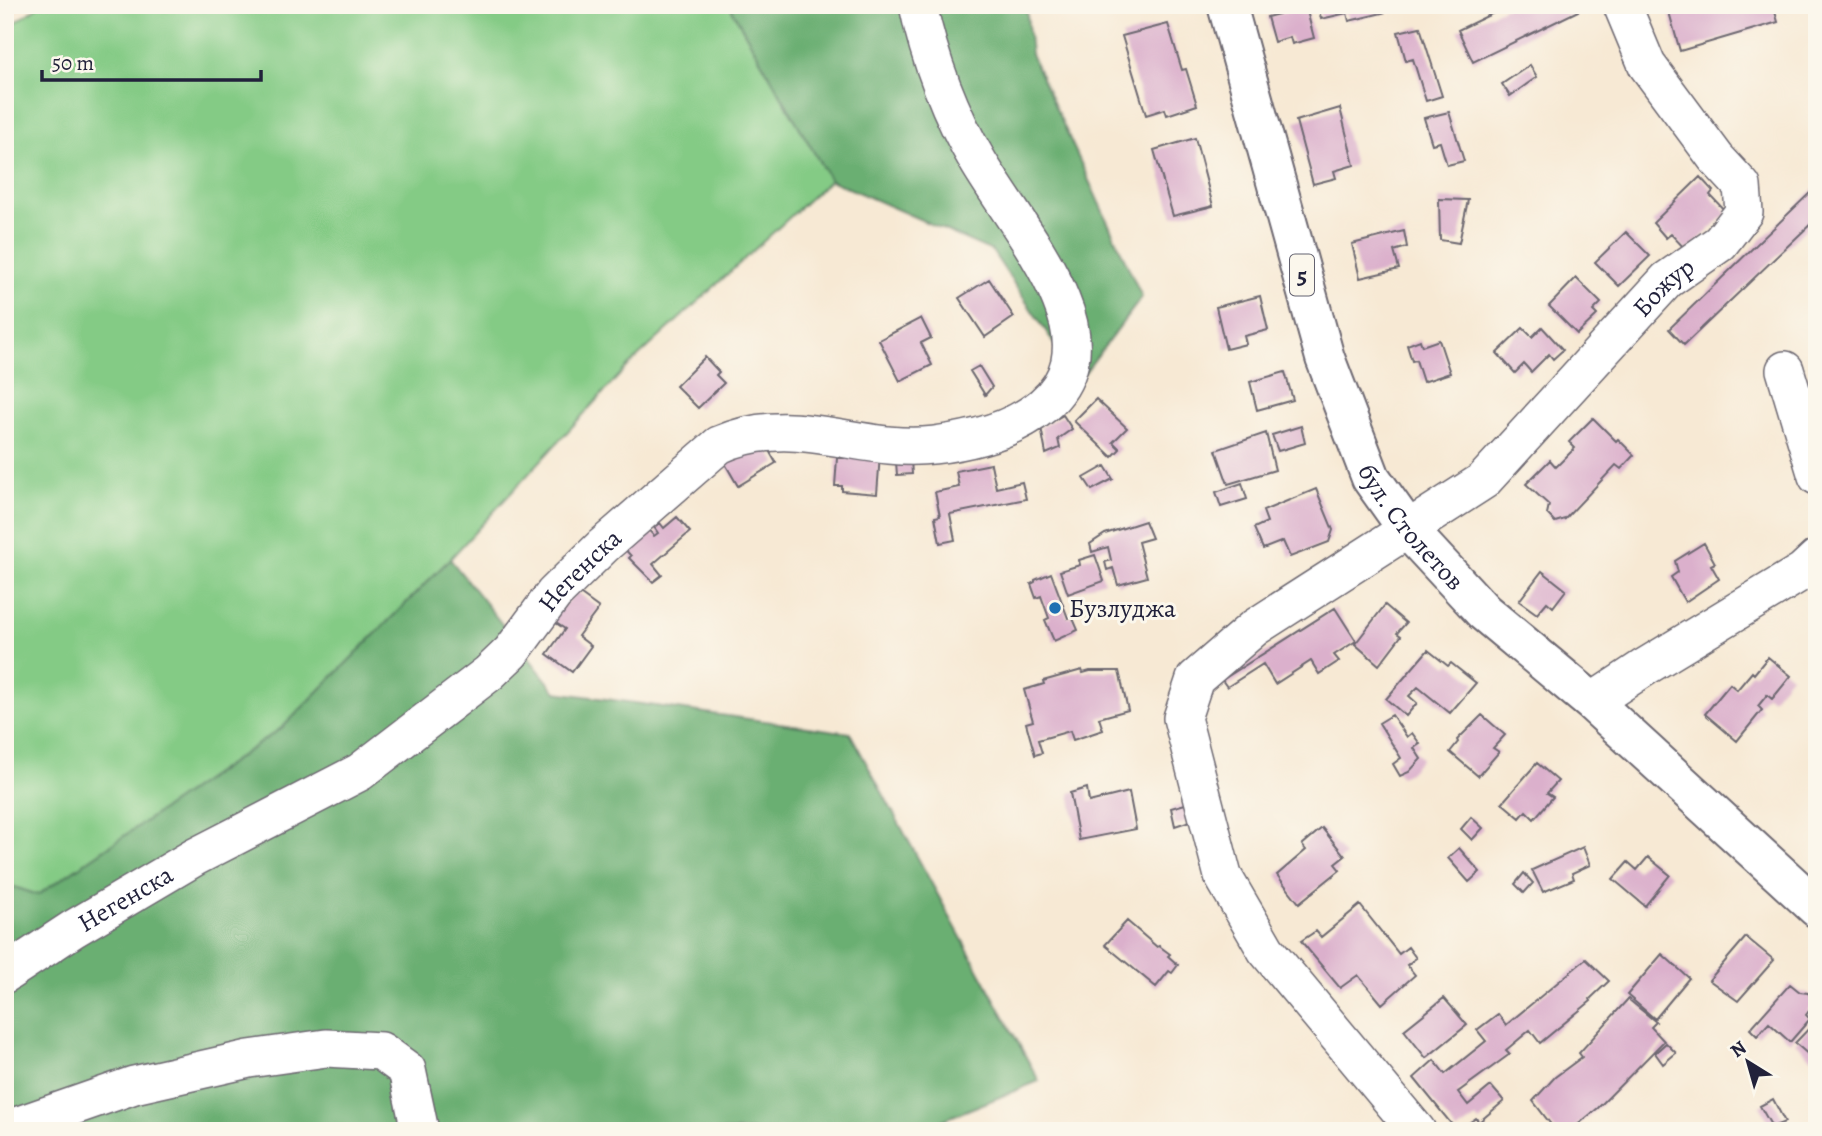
<svg xmlns="http://www.w3.org/2000/svg" width="1822" height="1136" font-family="Alegreya,serif">
	<rect width="100%" height="100%" fill="#fbf7ec"/>
	<filter id="ink" filterUnits="userSpaceOnUse"><feTurbulence type="fractalNoise" baseFrequency=".0143" numOctaves="2"/><feDisplacementMap in="SourceGraphic" scale="14" xChannelSelector="R" yChannelSelector="G"/><feConvolveMatrix kernelMatrix="1 2 1 2 8 2 1 2 1" color-interpolation-filters="sRGB"/></filter>
	<filter id="wash" filterUnits="userSpaceOnUse"><feTurbulence type="fractalNoise" baseFrequency=".00686" numOctaves="4" result="noise"/><feDisplacementMap in="SourceGraphic" scale="28" xChannelSelector="R" yChannelSelector="G"/><feGaussianBlur stdDeviation="1.57" result="paint"/><feColorMatrix in="noise" values="0 0 0 0 0 0 0 0 0 0 0 0 0 0 0 0 0 1.4 0 .05"/><feComposite in="paint" operator="in"/></filter>
	<g filter="url(#wash)">
		<rect width="100%" height="100%" fill="#f7e9d4"/>
		<path fill="#84cb85" stroke="#537660" stroke-width="2" d="M40,5H729L830,180L628,366L450,559L283,727L38,895L5,884V30Z"/>
		<path fill="#6baf72" stroke="#466856" stroke-width="2" d="M729,5H1026L1031,54L1142,297L1079,380L992,251L830,180Z
			M450,559L556,692L850,733L1039,1081L916,1131H5V884L38,895L283,727Z"/>
		<g id="blocks">
			<path fill="#dbb0cc" d="M1318,5H1411V6L1349,21L1347,13L1321,19Z
				M1510,5H1575L1578,11L1473,62L1458,30Z
				M1667,5H1773L1778,22L1680,51Z
				M1306,7L1314,38L1292,44L1290,37L1274,42L1267,17Z
				M1168,24L1182,70L1186,69L1197,105L1167,115L1165,109L1146,115L1122,36Z
				M1420,27L1442,96L1426,101L1413,59L1406,61L1398,32Z
				M1530,65L1537,77L1510,96L1502,84Z
				M1340,108L1354,165L1334,171L1336,178L1313,184L1296,121Z
				M1449,112L1464,161L1447,165L1440,142L1432,144L1424,118Z
				M1195,138L1213,206L1173,216L1154,150Z
				M1700,177L1713,191L1710,195L1727,213L1687,251L1671,234L1666,238L1653,223Z
				M1817,186V218L1684,345L1669,329Z
				M1439,199L1468,200L1459,243L1440,240Z
				M1404,231L1407,247L1394,251L1399,269L1360,278L1352,244Z
				M1626,232L1650,256L1619,286L1595,262Z
				M1576,278L1601,303L1593,311L1597,315L1577,334L1549,306Z
				M989,279L1014,317L985,337L959,298Z
				M1260,296L1268,330L1244,336L1246,344L1226,349L1216,307Z
				M921,318L931,338L921,343L932,365L900,381L879,340Z
				M1542,327L1563,350L1553,359L1549,354L1531,372L1524,364L1515,373L1497,353L1523,328L1532,337Z
				M1420,340L1422,346L1439,340L1450,373L1423,382L1416,360L1412,361L1407,345Z
				M705,357L719,372L716,375L724,383L698,408L676,386Z
				M979,366L992,387L985,395L970,371Z
				M1285,372L1293,400L1257,410L1250,382Z
				M1096,399L1127,428L1113,442L1120,449L1112,457L1074,421Z
				M1063,415L1072,429L1058,439L1060,448L1046,454L1041,427Z
				M1593,418L1616,441L1618,439L1634,455L1621,469L1616,465L1565,519L1555,522L1547,514L1549,505L1526,484L1550,460L1556,467L1575,448L1569,442Z
				M1301,426L1305,443L1278,451L1272,435Z
				M1266,433L1275,470L1228,484L1216,450Z
				M762,438L776,463L738,486L723,460Z
				M910,447L912,474L897,475L895,448Z
				M844,452L880,455L877,494L842,491V486H835L837,458H844Z
				M991,464L996,488L1022,482L1026,499L950,514L955,540L940,543L935,517L940,516L935,492L959,487L956,471Z
				M1105,466L1113,479L1092,490L1084,478Z
				M1242,483L1247,499L1221,507L1216,492Z
				M1316,489L1333,530L1329,542L1290,557L1283,541L1263,549L1254,528L1267,522L1263,511Z
				M677,517L690,532L653,564L662,575L653,582L629,558L631,556L622,546L642,523L654,536L658,533L654,527L660,523L664,528Z
				M1145,521L1152,538L1138,542L1147,577L1118,585L1113,568L1107,570L1105,562L1111,560L1108,547L1092,552L1090,544L1105,534Z
				M1704,543L1715,563L1711,565L1719,579L1685,602L1671,577L1678,572L1675,561Z
				M1095,555L1104,581L1068,594L1060,571L1080,565L1079,560Z
				M1542,571L1566,590L1553,607L1547,602L1537,614L1519,601Z
				M1051,573L1068,618L1072,616L1078,630L1054,641L1045,620L1049,618L1041,596L1036,598L1031,584L1035,582V580Z
				M577,592L599,608L578,636L591,646L572,672L547,654L565,629L550,619Z
				M1385,605L1406,623L1397,633L1401,636L1379,665L1355,644Z
				M1335,608L1356,641L1334,655L1339,661L1319,674L1311,661L1275,684L1263,664L1227,687L1222,680Z
				M1428,650L1448,666L1451,663L1476,683L1450,713L1418,687L1409,696L1417,703L1406,716L1386,699Z
				M1768,657L1791,676L1772,699L1767,695L1758,706L1762,710L1737,741L1705,714L1730,684L1737,690L1752,672L1754,674Z
				M1082,670L1083,673L1090,671H1119L1128,710L1099,718L1103,730L1073,740L1070,731L1038,740L1042,753L1035,755L1026,723L1033,721L1024,690L1044,684L1043,681Z
				M1392,715L1407,737L1412,733L1420,744L1414,748L1421,759L1409,772L1400,776L1393,764L1401,758L1379,723Z
				M1482,715L1505,735L1493,748L1499,752L1478,776L1450,752L1458,742L1457,740Z
				M1537,763L1558,781L1547,793L1553,797L1534,819L1526,811L1520,818L1502,803Z
				M1087,788L1089,802L1129,792L1136,829L1079,840L1070,793Z
				M1196,801L1199,818L1175,826L1171,808Z
				M1471,817L1483,828L1472,840L1461,829Z
				M1322,828L1345,856L1335,864L1340,870L1299,903L1277,875L1306,850L1302,845Z
				M1583,847L1590,865L1572,873L1574,879L1543,892L1532,870Z
				M1459,848L1480,872L1469,882L1448,858Z
				M1648,857L1670,875L1645,906L1613,879L1628,862L1637,870Z
				M1524,873L1533,883L1524,893L1515,884Z
				M1360,905L1399,954L1408,947L1416,958L1407,965L1415,975L1382,1004L1358,975L1340,988L1301,941L1316,931L1321,937Z
				M1127,921L1157,947L1159,946L1170,954L1168,956L1178,965L1172,973L1169,971L1156,987L1105,945Z
				M1746,937L1774,960L1738,1001L1709,980Z
				M1662,954L1689,978L1655,1019L1627,995Z
				M1586,959L1609,981L1590,999L1591,1001L1540,1043L1530,1030L1506,1050L1510,1054L1458,1092L1468,1105L1491,1086L1504,1101L1479,1122L1476,1118L1457,1131L1414,1078L1434,1060L1445,1074L1486,1041L1477,1030L1498,1014L1506,1025Z
				M1790,984L1800,992L1808,993L1812,998V1007L1806,1015L1810,1019L1790,1042L1769,1023L1757,1036L1750,1029Z
				M1444,998L1467,1025L1426,1058L1404,1030Z
				M1628,999L1656,1022L1651,1027L1664,1041L1598,1108L1570,1131H1556L1533,1101L1555,1077L1582,1057L1579,1053Z
				M1817,1020V1062L1795,1043Z
				M1666,1043L1676,1053L1663,1064L1655,1053Z
				M1773,1099L1785,1122L1772,1127L1760,1106Z"/>
		</g>
	</g>
	<g filter="url(#ink)">
		<use href="#blocks" fill-opacity="0" stroke="#6d6871" stroke-width="2"/>
		<g fill="none" stroke-linecap="round" stroke-linejoin="round">
			<g stroke="#6d6871" stroke-width="40">
				<g id="minor">
					<path d="M1785,370L1817,476"/>
					<path d="M1592,702L1645,667L1803,571L1817,558"/>
					<path id="s1" d="M5,974L73,929L195,857L360,772L489,673L511,652L554,594L603,546L719,445C795,411 859,454 934,445C1014,435 1102,398 1061,300C1043,254 1005,206 979,163C951,116 929,59 918,5"/>
					<path d="M5,1130L134,1085L249,1059L326,1048L381,1051L407,1070L420,1131"/>
					<path id="s2" d="M1417,1131L1266,950L1223,876L1182,718L1195,679L1254,628L1483,481L1667,280L1720,243L1744,212L1742,186L1716,158L1647,65L1622,5"/>
				</g>
			</g>
			<g stroke="#6d6871" stroke-width="42">
				<g id="major">
					<path id="s3" d="M1227,5L1325,358L1371,478L1408,530L1484,612L1592,702L1817,908"/>
				</g>
			</g>
			<use href="#minor" stroke="#fff" stroke-width="37"/>
			<use href="#major" stroke="#fff" stroke-width="38"/>
		</g>
	</g>
	<circle fill="#1f6fb2" stroke="#fbf7ec" stroke-width="2.5" cx="1055" cy="608" r="7"/>
	<g text-anchor="middle" dominant-baseline="central" stroke-width="6" stroke-linejoin="round" paint-order="stroke">
		<rect fill="#fbf7ec" stroke="#636270" stroke-width="2" x="1290" y="254.5" width="24" height="41" rx="5"/>
		<g font-size="24" font-weight="bold" fill="#22223b">
			<text x="1302" y="275">5</text>
		</g>
		<g font-size="26" fill="#22223b" stroke="#fbf7ec">
			<text stroke="none"><textPath href="#s2" startOffset="1141">Божур</textPath></text>
			<text stroke="none"><textPath href="#s3" startOffset="558">бул. Столетов</textPath></text>
			<text stroke="none"><textPath href="#s1" startOffset="709">Негенска</textPath></text>
			<text stroke="none"><textPath href="#s1" startOffset="142">Негенска</textPath></text>
		</g>
		<g font-size="26" fill="#22223b" stroke="#fbf7ec" text-anchor="start">
			<text x="1069" y="608">Бузлуджа</text>
		</g>
	</g>
	<rect width="1822" height="1136" fill="none" stroke="#fbf7ec" stroke-width="28"/>
	<g transform="translate(1748 1062) rotate(323)" stroke="#fbf7ec" stroke-width="5" paint-order="stroke">
	<path d="M0-5L12 26L0 18L-12 26Z" fill="#22223b"/>
	<text y="-10" font-size="19" font-weight="bold" text-anchor="middle" fill="#22223b">N</text>
	</g>
	<path d="M42 70v10h219v-10" fill="none" stroke="#22223b" stroke-width="3.5"/>
	<text x="52" y="70" font-size="21" fill="#22223b" stroke="#fbf7ec" stroke-width="5" paint-order="stroke">50 m</text>
</svg>
